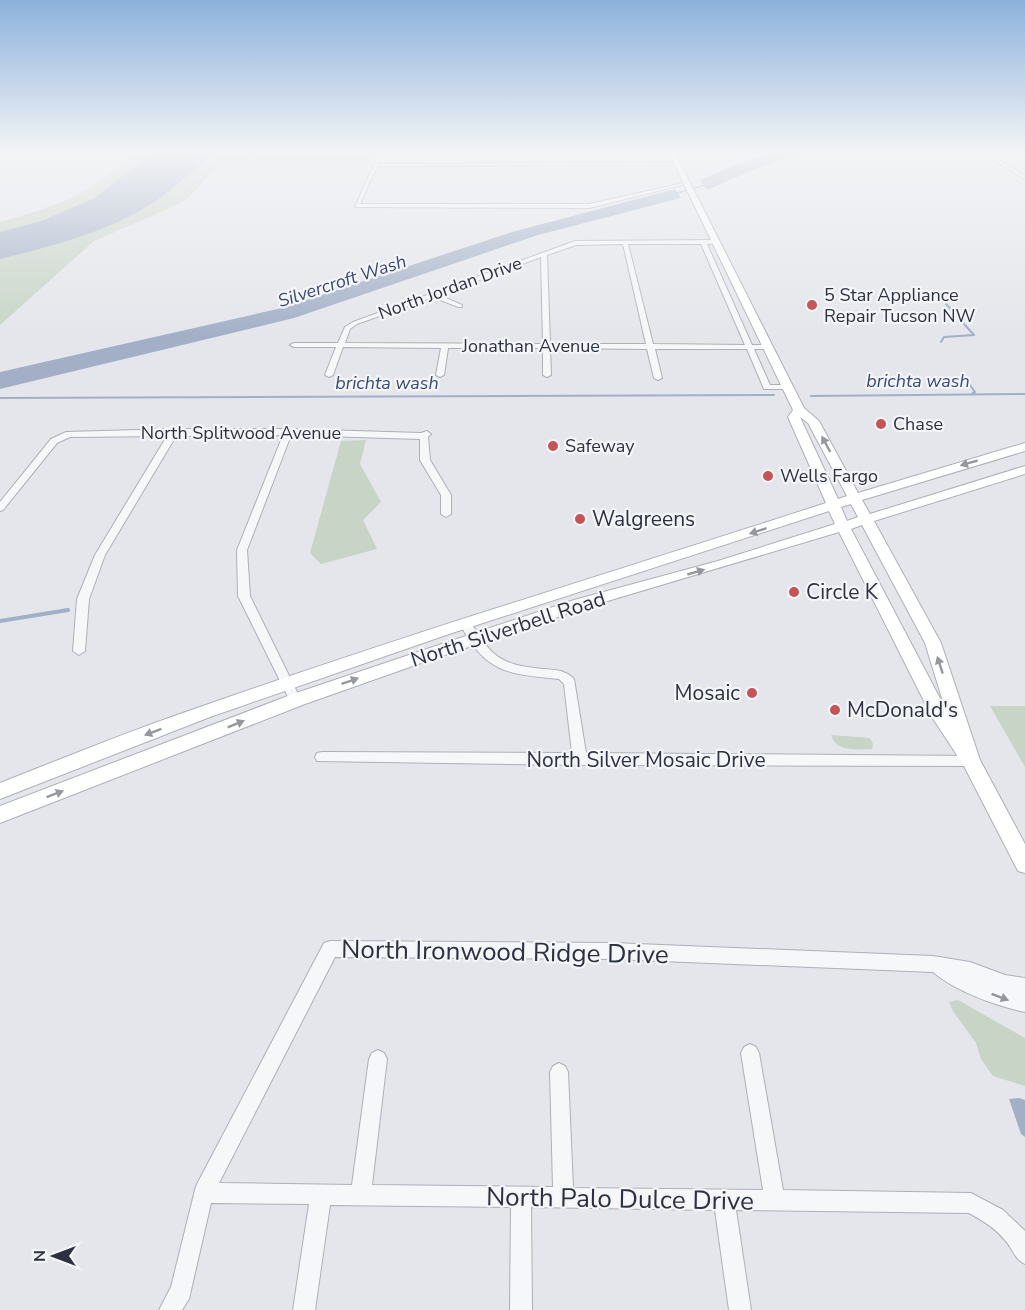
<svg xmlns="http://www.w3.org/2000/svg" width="1025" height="1310" font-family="'Nunito Sans',sans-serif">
	<rect width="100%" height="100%" fill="#e4e6eb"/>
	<path fill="#c7d4c6" d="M132,153H373L367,165H219L188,198L175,206L94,241L0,325V222C56,206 90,196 132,153Z
		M366,440L360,464L381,502L363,520L377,549L321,564L310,553L341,441Z
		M990,706H1025V767Z
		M831,735L870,738L873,744L872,749C855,749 837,753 831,735Z
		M958,1000L1025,1038V1086L993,1076L981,1059L976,1043L953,1011L949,1002Z"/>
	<path fill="#a2afc7" d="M152,153H215C194,168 176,188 154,202C109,232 52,246 0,259V232L41,221L93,199Z
		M774,153H805L758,168L707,190L700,180L734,165Z
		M675,189L681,198L538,235L294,318L0,389V372L282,308L512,232Z
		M1019,1098L1025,1100V1137L1021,1134L1009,1099Z"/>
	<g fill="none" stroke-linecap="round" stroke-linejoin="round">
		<path stroke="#a2afc7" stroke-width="1.5" d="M674,194L708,184"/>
		<path stroke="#a2afc7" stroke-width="2" d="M941,342L944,337L974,335L946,304
			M970,385L975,392L973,393
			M811,396L1025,394
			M0,398L774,395"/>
		<path stroke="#a2afc7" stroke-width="4" d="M0,621L68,610"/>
		<g stroke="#adb0b8" stroke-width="2">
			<path id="street" d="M379,153H383L378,164L664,163L681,165L377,166L360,204H589L688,182L690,183L589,208L355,207Z
				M982,153H988L1025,176V179Z
				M717,240L719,243L707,244L752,345H768L772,347L768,349H754L770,385H787L791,387L790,389H764L747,349H655L662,378L658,380L654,378L647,349L550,348L551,375L547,377L543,375V348H448L444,375L440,377L436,375L441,348L343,347L333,375L329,377L325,375L336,347H294L290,345L294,343H338L345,327L353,322L575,241ZM623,244L646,344H550L547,255L576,245ZM628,244H701L745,345L653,344ZM541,257L543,344L345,343L350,329L357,324L433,297L458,307H462V305L439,295Z
				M174,429H288L421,433L427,431L431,434L428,437L430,460L451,495V514L446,517L441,514V495L420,460V439L291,435L247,550L250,596L301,700L299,703H291L238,596L237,550L283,435L176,436L105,555L89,599L85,651L79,655L73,651L77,599L95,555L167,436L70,437L57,443L3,510L0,511V502L51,439L66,432Z
				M466,620L470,621C492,658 501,665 544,669C557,670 565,670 574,679L586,753L971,756L976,757L978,761L976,765L971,766L580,765L317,761L315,757L317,753L322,752L572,753L564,684L559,679C507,674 486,673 460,624Z
				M330,941L613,943L933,956L970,962L1005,975L1025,978V1012C996,1006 955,991 933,972L613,959L335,957L219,1183L352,1185L369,1059L372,1053L378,1050L384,1053L387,1059L372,1185L553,1187L550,1072L553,1066L559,1063L565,1066L568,1072L573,1188L763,1190L741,1053L744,1047L750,1044L756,1047L759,1053L783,1190L971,1193L1003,1210L1023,1229L1025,1231V1264C1014,1259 1012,1247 1004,1239C995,1228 982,1220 969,1213L736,1210L751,1310H729L715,1210L531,1207L532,1310H510L511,1207L330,1205L315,1310H293L309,1204L211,1203L189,1299L182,1310H159L171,1287L196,1186L324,943Z"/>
		</g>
		<g stroke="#adb0b8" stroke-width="2">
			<path id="secondary" d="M669,153H675L804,408L819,421L858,493L1025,443V451L862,500L870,514L1025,466V474L874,521L941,643L980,760L1025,844V873L1018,871L964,766L932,717L839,532L584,608L424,662L305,704L0,823V806L293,694L412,654L574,600L718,561L835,524L829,511L449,634L210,717L0,799V783C66,757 132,730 200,707C407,634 617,571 826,503L788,417L793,410ZM800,417L808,423L847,496L838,499ZM851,504L858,517L847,521L841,507ZM862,525L925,643L945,708L851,529Z"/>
		</g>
		<use href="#street" fill="#f6f7f9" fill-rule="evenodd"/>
		<use href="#secondary" fill="#fff" fill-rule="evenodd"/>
	</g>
	<defs><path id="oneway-solid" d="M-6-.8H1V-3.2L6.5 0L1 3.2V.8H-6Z" transform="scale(1.5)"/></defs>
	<g fill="#9698a0">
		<use href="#oneway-solid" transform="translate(826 444) rotate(-118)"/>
		<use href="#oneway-solid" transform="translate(969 463) rotate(164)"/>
		<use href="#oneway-solid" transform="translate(758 531) rotate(162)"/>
		<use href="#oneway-solid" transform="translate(696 572) rotate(-16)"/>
		<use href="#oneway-solid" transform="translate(940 665) rotate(-108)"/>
		<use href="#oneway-solid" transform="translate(350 681) rotate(-19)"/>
		<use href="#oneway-solid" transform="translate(236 724) rotate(-22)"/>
		<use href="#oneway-solid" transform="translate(153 732) rotate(159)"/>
		<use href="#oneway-solid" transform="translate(55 794) rotate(-21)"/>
	</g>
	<use fill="#92949e" href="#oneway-solid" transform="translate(1000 997) rotate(21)"/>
	<linearGradient id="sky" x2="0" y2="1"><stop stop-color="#8cb2db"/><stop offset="0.45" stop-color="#f3f4f6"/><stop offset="1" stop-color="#f3f4f6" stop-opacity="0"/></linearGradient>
	<rect width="1025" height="337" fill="url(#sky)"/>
	<g fill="#c45456" stroke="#f4f5f8" stroke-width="2">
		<circle cx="812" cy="305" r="6"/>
		<circle cx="881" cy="424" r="6"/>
		<circle cx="553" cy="446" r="6"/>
		<circle cx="768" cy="476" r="6"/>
		<circle cx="580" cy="519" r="6"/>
		<circle cx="794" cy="592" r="6"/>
		<circle cx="752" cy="693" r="6"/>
		<circle cx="835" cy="710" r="6"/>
	</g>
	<g text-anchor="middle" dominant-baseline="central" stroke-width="4.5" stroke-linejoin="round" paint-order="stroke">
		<g font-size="18" font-style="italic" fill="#3a4c73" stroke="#f4f5f8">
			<text transform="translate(342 281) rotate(-18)">Silvercroft Wash</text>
			<text x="918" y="381">brichta wash</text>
			<text x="387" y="383">brichta wash</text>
		</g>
		<g font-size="18" fill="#2d3242" stroke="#f4f5f8">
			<text transform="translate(450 288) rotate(-20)">North Jordan Drive</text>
			<text x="531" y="346">Jonathan Avenue</text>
			<text x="241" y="433">North Splitwood Avenue</text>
		</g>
		<g font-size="18" fill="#2d3242" stroke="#f4f5f8" text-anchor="start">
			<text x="824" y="295">5 Star Appliance<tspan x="824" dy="21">Repair Tucson NW</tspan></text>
			<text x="893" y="424">Chase</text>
			<text x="565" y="446">Safeway</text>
			<text x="780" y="476">Wells Fargo</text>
		</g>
		<g font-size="21" fill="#2d3242" stroke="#f4f5f8" text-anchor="start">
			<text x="592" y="519">Walgreens</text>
			<text x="806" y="592">Circle K</text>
			<text x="740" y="693" text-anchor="end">Mosaic</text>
			<text x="847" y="710">McDonald's</text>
		</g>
		<g font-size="21" fill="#2d3242" stroke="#f4f5f8">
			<text transform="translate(508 629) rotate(-18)">North Silverbell Road</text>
			<text x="646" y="760">North Silver Mosaic Drive</text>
		</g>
		<g font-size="26" fill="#2d3242" stroke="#f4f5f8">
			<text transform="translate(505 952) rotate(1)">North Ironwood Ridge Drive</text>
			<text transform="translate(620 1199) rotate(1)">North Palo Dulce Drive</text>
		</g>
	</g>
	<g transform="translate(54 1256) rotate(270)" stroke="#f4f5f8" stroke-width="4.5" paint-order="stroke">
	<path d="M0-4.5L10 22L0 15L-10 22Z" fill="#2d3242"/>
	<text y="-9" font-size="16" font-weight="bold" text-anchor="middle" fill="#2d3242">N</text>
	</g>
</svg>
